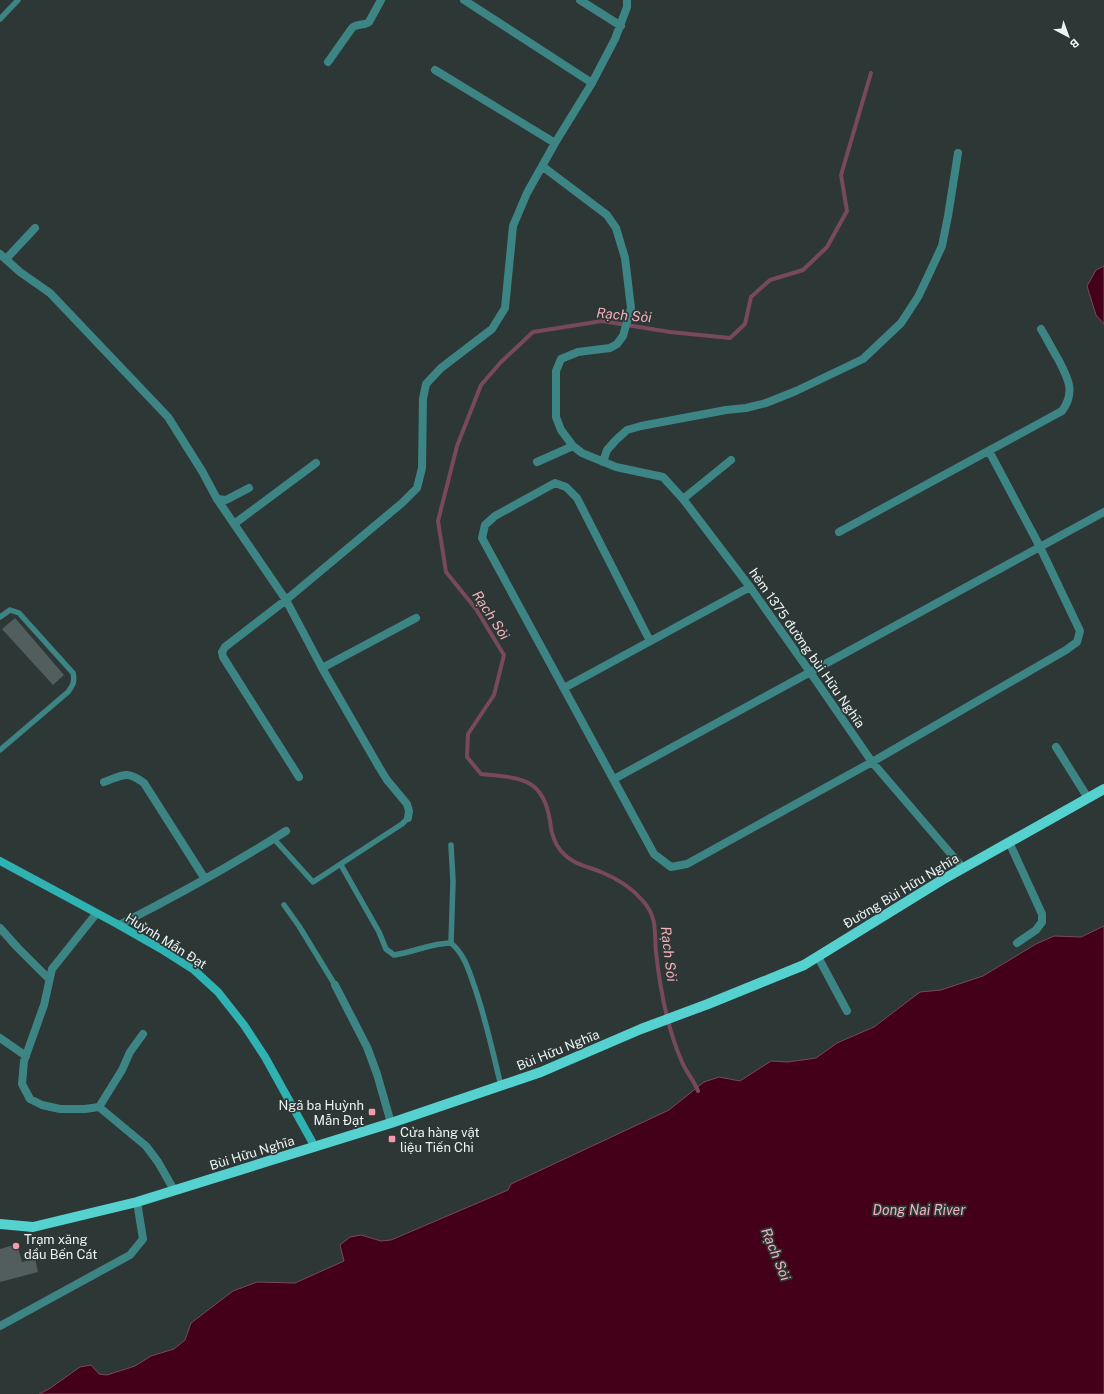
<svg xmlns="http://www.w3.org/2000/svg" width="1104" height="1394" font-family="'Public Sans',sans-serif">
	<rect width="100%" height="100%" fill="#2d3736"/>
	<path fill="#450019" stroke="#77495a" d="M1104,266V324L1096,315L1087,286L1096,270Z
		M1104,926V1394H39L49,1389L80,1367L91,1365L99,1374L107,1375L135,1366L151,1356L174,1349L185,1340L191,1323L233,1291L257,1282L295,1283L344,1261L340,1245L350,1237L361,1235L381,1241L391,1240L508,1190L511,1184L669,1110L704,1082L719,1077L740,1081L771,1061L788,1062L816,1058L837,1043L874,1027L920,992L941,990L983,976L1036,944L1054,936L1081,937Z"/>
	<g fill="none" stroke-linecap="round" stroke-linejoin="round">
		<path stroke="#77495a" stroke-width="4" d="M698,1091C694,1080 686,1072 682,1062C667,1028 660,989 656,952C654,932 658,918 643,901C632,888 616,878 601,872C586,866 572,864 561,851C553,842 551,832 550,821C543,776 518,778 481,774L467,757L468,734L494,695L504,655L476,609L446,572L438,521L457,446L481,385L501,362L533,332L602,321L670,332L730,338L745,324L751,297L770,280L803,270L827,247L847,211L841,175L871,73"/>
	</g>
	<path fill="#525d5d" d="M15,618L64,675L53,685L2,629Z
		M17,1244L22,1262L35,1258L38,1272L0,1282V1249Z"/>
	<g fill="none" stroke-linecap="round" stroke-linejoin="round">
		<path stroke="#3d8585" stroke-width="5.5" d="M0,19L18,0
			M0,617L10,610L19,613L73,673C75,682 73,685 68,692L0,750
			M274,839L313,882L402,824L408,818
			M451,845L453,881L451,943
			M341,865L379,932L386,949L394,955C414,952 432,943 451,943C465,955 469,971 475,988C486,1020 493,1053 501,1086
			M284,905L299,926L335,985"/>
		<path stroke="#3d8585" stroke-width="8" d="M464,0L592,83
			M580,0L621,26
			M328,62L352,28C357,23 365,26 369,22L381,0
			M435,70L555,143
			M542,166L607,215L616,228L625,258L631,308L623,336L617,344L610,348L578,352L561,359L556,371V417L561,430L573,446L582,453L616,467L663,477L683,499L750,587L810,672L872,762L963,868
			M0,254L20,272L50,293L168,417L202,471L217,499L286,600L322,668L379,767L387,780L407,804L409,811L408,818
			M6,259L35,228
			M537,462L573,446
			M603,462L607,450L616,440L627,430L641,426L726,410L746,408L766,403L796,391L863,359L901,323L918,297L929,274L942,246L948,216L958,153
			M217,499L226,500L249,488
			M683,499L731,460
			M234,524L316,463
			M839,532L1062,411C1076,392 1068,378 1058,359C1052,349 1047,339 1041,329
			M650,641L577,498L566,487L555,483L495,516L485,525L482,538L654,854L671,867L687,864L872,762L1066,650L1077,642L1080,631L1040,547L989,451
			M322,668L416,618
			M564,688L750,587
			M1056,747L1088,798
			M299,777L223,657L222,652L225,647L286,600L402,503L417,488L422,468L423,399L426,384L441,368L492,329L505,308L513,226L527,193L555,143L592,83L615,39L627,7V0
			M614,779L1104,512
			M104,782C123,775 127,770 144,783L205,879
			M1009,842L1042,914V922L1036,930L1017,943
			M96,914L52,969L44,1005L24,1061L22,1084L30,1099L42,1105L60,1109H85L99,1107L146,1146L158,1162L174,1190
			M119,925C176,896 232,865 286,831
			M0,928L17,947L49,979
			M818,957L847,1011
			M335,985L367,1047L377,1074L391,1123
			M0,1038L26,1056
			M99,1107L122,1070L130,1052L143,1034
			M0,1326L130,1255L143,1239L137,1202"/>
		<path stroke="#2eb3b2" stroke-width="8" d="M0,861L119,925L161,949L194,970L218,992L244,1025L265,1057L315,1147"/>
		<path stroke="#55d1d0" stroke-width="10" d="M0,1224L33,1227L137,1202L391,1123L541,1072L641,1029L708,1004L804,965L942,880L1104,789"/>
	</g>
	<g fill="#f39aab" stroke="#2d3736" stroke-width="1.5">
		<rect x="368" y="1108" width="8" height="8" rx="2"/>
		<rect x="388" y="1135" width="8" height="8" rx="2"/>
		<circle cx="16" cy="1246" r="4"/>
	</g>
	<g text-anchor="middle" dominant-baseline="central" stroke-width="3.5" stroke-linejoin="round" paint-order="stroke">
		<g font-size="13" fill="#ecf3f3" stroke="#2d3736">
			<text transform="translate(807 648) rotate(55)">hẻm 1375 đường bùi Hữu Nghĩa</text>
			<text transform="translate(901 891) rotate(-31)">Đường Bùi Hữu Nghĩa</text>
			<text transform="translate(166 941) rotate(32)">Huỳnh Mẫn Đạt</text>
			<text transform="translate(558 1050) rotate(-22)">Bùi Hữu Nghĩa</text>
			<text transform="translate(252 1153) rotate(-17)">Bùi Hữu Nghĩa</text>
		</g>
		<g font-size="13" fill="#ecf3f3" stroke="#2d3736" text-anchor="start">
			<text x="364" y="1105" text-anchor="end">Ngã ba Huỳnh<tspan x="364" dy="15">Mẫn Đạt</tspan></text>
			<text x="400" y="1132">Cửa hàng vật<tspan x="400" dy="15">liệu Tiến Chi</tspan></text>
			<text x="24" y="1239">Trạm xăng<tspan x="24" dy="15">dầu Bến Cát</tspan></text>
		</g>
		<g font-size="14" font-style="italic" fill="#f2b0bc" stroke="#2d3736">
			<text transform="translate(624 315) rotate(5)">Rạch Sỏi</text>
			<text transform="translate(491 615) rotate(57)">Rạch Sỏi</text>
			<text transform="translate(669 954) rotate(83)">Rạch Sỏi</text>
			<text x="919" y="1210">Dong Nai River</text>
			<text transform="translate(776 1254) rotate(68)">Rạch Sỏi</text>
		</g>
	</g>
	<g transform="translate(1068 36) rotate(139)" stroke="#2d3736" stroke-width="3" paint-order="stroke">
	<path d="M0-3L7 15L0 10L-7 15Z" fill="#ecf3f3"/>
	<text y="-6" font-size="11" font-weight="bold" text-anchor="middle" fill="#ecf3f3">B</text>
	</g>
</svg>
